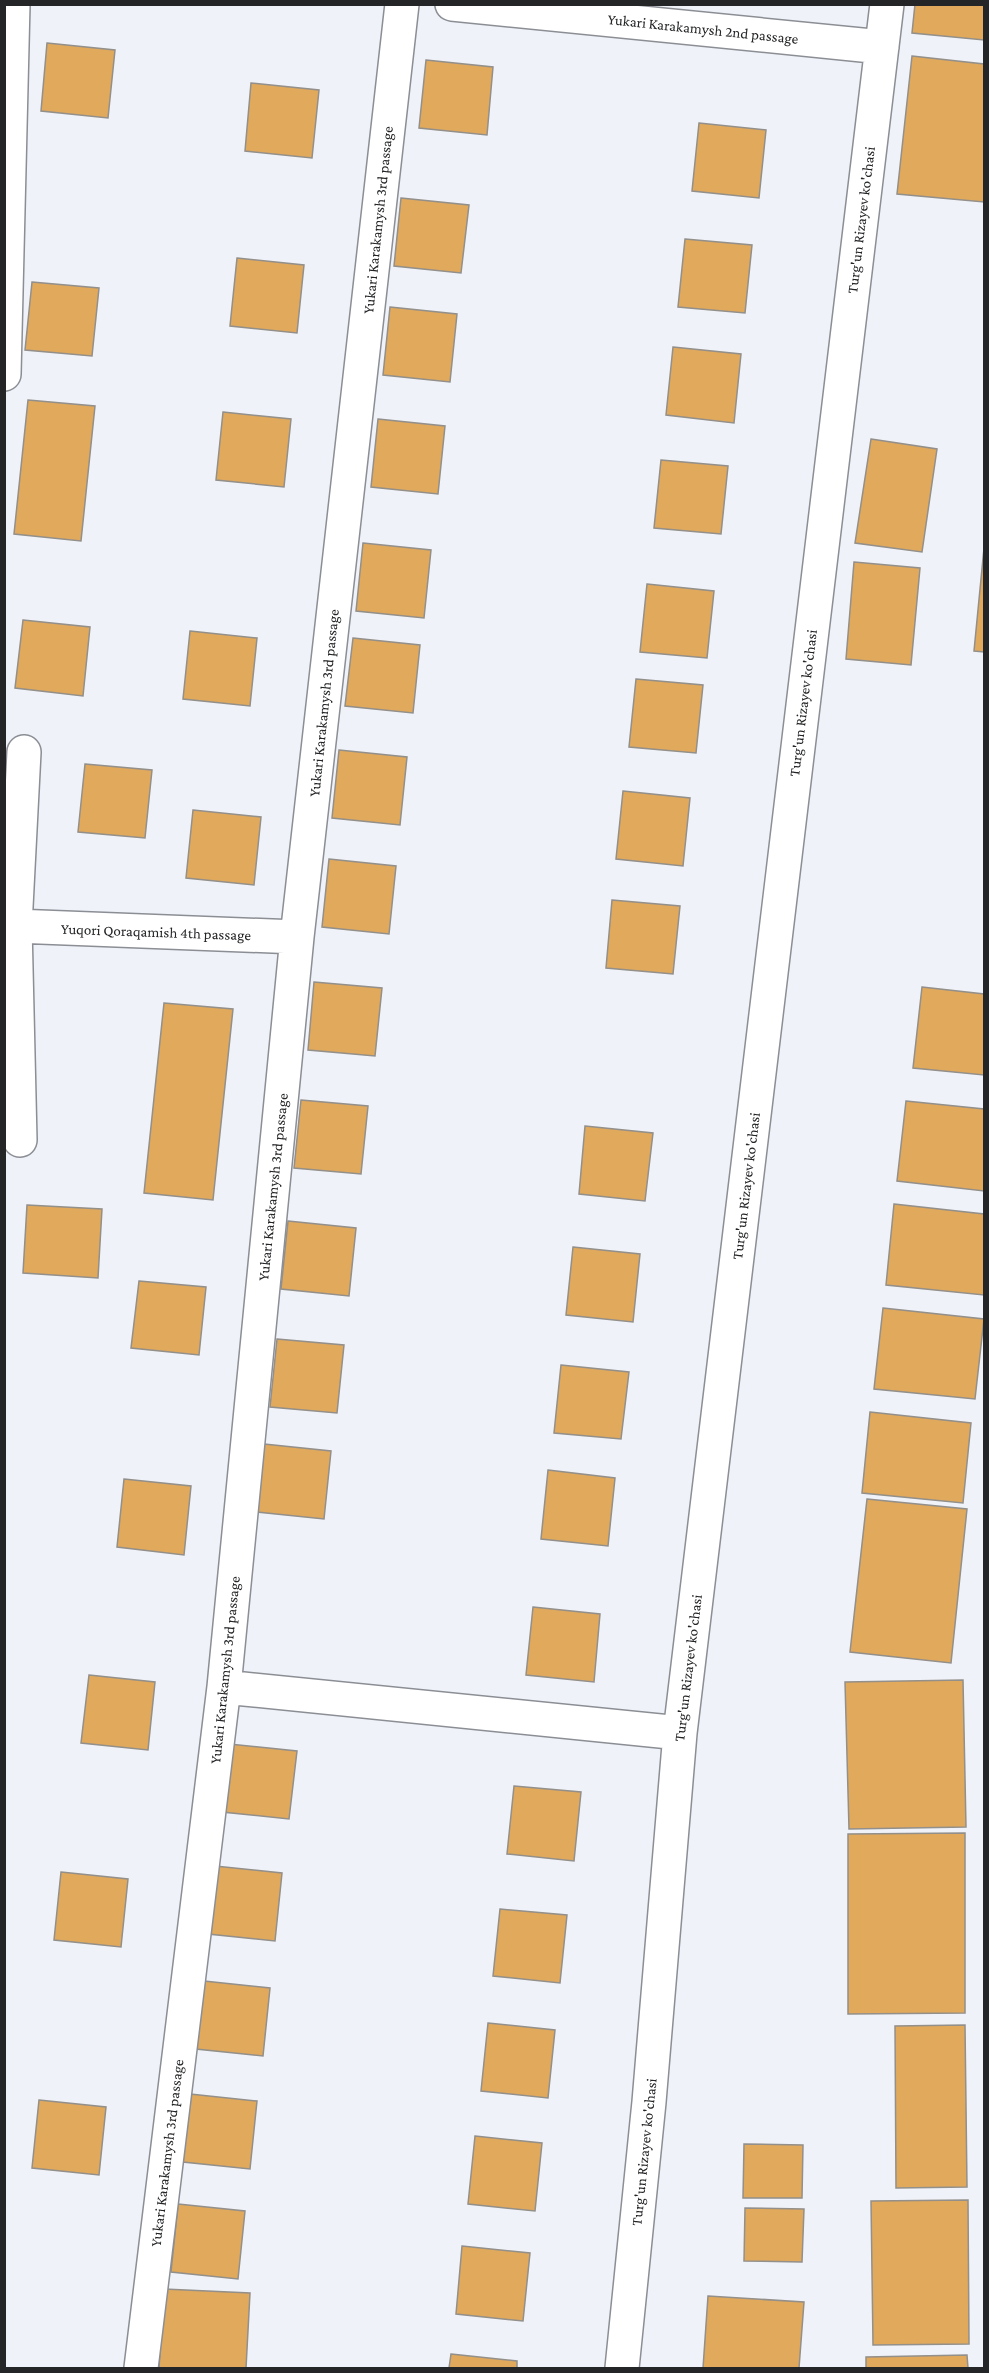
<svg xmlns="http://www.w3.org/2000/svg" width="989" height="2373" font-family="'Crimson Pro',serif">
	<rect width="100%" height="100%" fill="#eff2f8"/>
	<path fill="#e1a95b" stroke="#938f8a" stroke-width="1.5" d="M915,4H984V40L912,33Z
		M47,43L115,50L108,118L41,111Z
		M912,56L984,64V202L897,194Z
		M426,60L493,67L487,135L419,128Z
		M251,83L319,90L312,158L245,151Z
		M699,123L766,130L759,198L692,191Z
		M401,198L469,205L461,273L394,266Z
		M685,239L752,245L745,313L678,307Z
		M237,258L304,265L297,333L230,326Z
		M32,282L99,288L92,356L25,350Z
		M390,307L457,314L450,382L383,375Z
		M673,347L741,354L734,423L666,415Z
		M28,400L95,406L81,541L14,534Z
		M223,412L291,419L284,487L216,480Z
		M378,419L445,426L438,494L371,487Z
		M871,439L937,449L922,552L855,543Z
		M661,460L728,466L721,534L654,528Z
		M363,543L431,550L424,618L356,611Z
		M984,548V652L974,651Z
		M854,562L920,568L911,665L846,659Z
		M647,584L714,591L707,658L640,652Z
		M23,620L90,627L83,696L15,688Z
		M190,631L257,638L250,706L183,699Z
		M353,638L420,645L413,713L345,706Z
		M636,679L703,685L696,753L629,747Z
		M339,750L407,757L400,825L332,818Z
		M85,764L152,770L145,838L78,832Z
		M623,791L690,798L683,866L616,859Z
		M193,810L261,817L254,885L186,878Z
		M329,859L396,866L389,934L322,927Z
		M612,900L680,906L673,974L606,968Z
		M314,982L382,988L375,1056L308,1050Z
		M922,987L984,994V1075L913,1068Z
		M164,1003L233,1009L213,1200L144,1193Z
		M301,1100L368,1106L361,1174L294,1168Z
		M906,1101L984,1109V1191L897,1181Z
		M585,1126L653,1133L645,1201L579,1194Z
		M894,1204L984,1214V1295L886,1285Z
		M27,1205L102,1209L98,1278L23,1273Z
		M288,1221L356,1228L349,1296L281,1289Z
		M573,1247L640,1254L633,1322L566,1315Z
		M139,1281L206,1287L199,1355L131,1348Z
		M883,1308L984,1319L975,1399L874,1389Z
		M277,1339L344,1345L337,1413L270,1407Z
		M561,1365L629,1372L621,1439L554,1433Z
		M870,1412L971,1423L963,1503L862,1493Z
		M264,1444L331,1451L324,1519L257,1512Z
		M548,1470L615,1478L608,1546L541,1539Z
		M124,1479L191,1486L184,1555L117,1547Z
		M867,1499L967,1509L951,1663L850,1652Z
		M533,1607L600,1614L594,1682L526,1675Z
		M89,1675L155,1682L148,1750L81,1743Z
		M963,1680L966,1827L849,1829L845,1682Z
		M229,1744L297,1751L289,1819L222,1812Z
		M514,1786L581,1792L574,1861L507,1854Z
		M965,1833V2013L848,2014V1834Z
		M215,1866L282,1873L275,1941L208,1934Z
		M61,1872L128,1879L121,1947L54,1940Z
		M500,1909L567,1915L560,1983L493,1976Z
		M204,1981L270,1988L263,2056L196,2049Z
		M488,2023L555,2030L548,2098L481,2091Z
		M965,2025L967,2187L896,2188L895,2026Z
		M190,2094L257,2101L250,2169L183,2162Z
		M39,2100L106,2107L99,2175L32,2168Z
		M475,2136L542,2143L535,2211L468,2204Z
		M744,2144L803,2145L802,2198H743Z
		M968,2200L969,2344L873,2345L871,2201Z
		M178,2204L245,2211L238,2279L171,2272Z
		M745,2208L804,2209L802,2262L744,2261Z
		M462,2246L530,2253L523,2321L456,2314Z
		M164,2289L250,2293L246,2368H159Z
		M708,2296L804,2302L799,2368H703Z
		M451,2354L517,2361V2368H449Z
		M967,2355L968,2368H866V2357Z"/>
	<g fill="none" stroke-linecap="round" stroke-linejoin="round">
		<g stroke="#8b8e94" stroke-width="36">
			<path id="minor" d="M452,4L882,47
				M4,374L13,4
				M15,926L297,937
				M20,1140L15,926L24,752
				M224,1687L680,1733
				M141,2368L224,1687L297,937L402,4
				M622,2368L649,2102L680,1733L887,4"/>
		</g>
		<use href="#minor" stroke="#fff" stroke-width="33"/>
	</g>
	<g text-anchor="middle" dominant-baseline="central" stroke-width="4.5" stroke-linejoin="round" paint-order="stroke">
		<g font-size="15" fill="#242527" stroke="#fff">
			<text transform="translate(703 29) rotate(6)">Yukari Karakamysh 2nd passage</text>
			<text transform="translate(378 220) rotate(-84)">Yukari Karakamysh 3rd passage</text>
			<text transform="translate(861 220) rotate(-83)">Turg'un Rizayev ko'chasi</text>
			<text transform="translate(324 703) rotate(-84)">Yukari Karakamysh 3rd passage</text>
			<text transform="translate(803 703) rotate(-83)">Turg'un Rizayev ko'chasi</text>
			<text transform="translate(156 932) rotate(2)">Yuqori Qoraqamish 4th passage</text>
			<text transform="translate(746 1186) rotate(-83)">Turg'un Rizayev ko'chasi</text>
			<text transform="translate(273 1187) rotate(-84)">Yukari Karakamysh 3rd passage</text>
			<text transform="translate(688 1668) rotate(-83)">Turg'un Rizayev ko'chasi</text>
			<text transform="translate(225 1670) rotate(-84)">Yukari Karakamysh 3rd passage</text>
			<text transform="translate(644 2152) rotate(-84)">Turg'un Rizayev ko'chasi</text>
			<text transform="translate(167 2153) rotate(-83)">Yukari Karakamysh 3rd passage</text>
		</g>
	</g>
	<rect width="989" height="2373" fill="none" stroke="#242527" stroke-width="12"/>
</svg>
